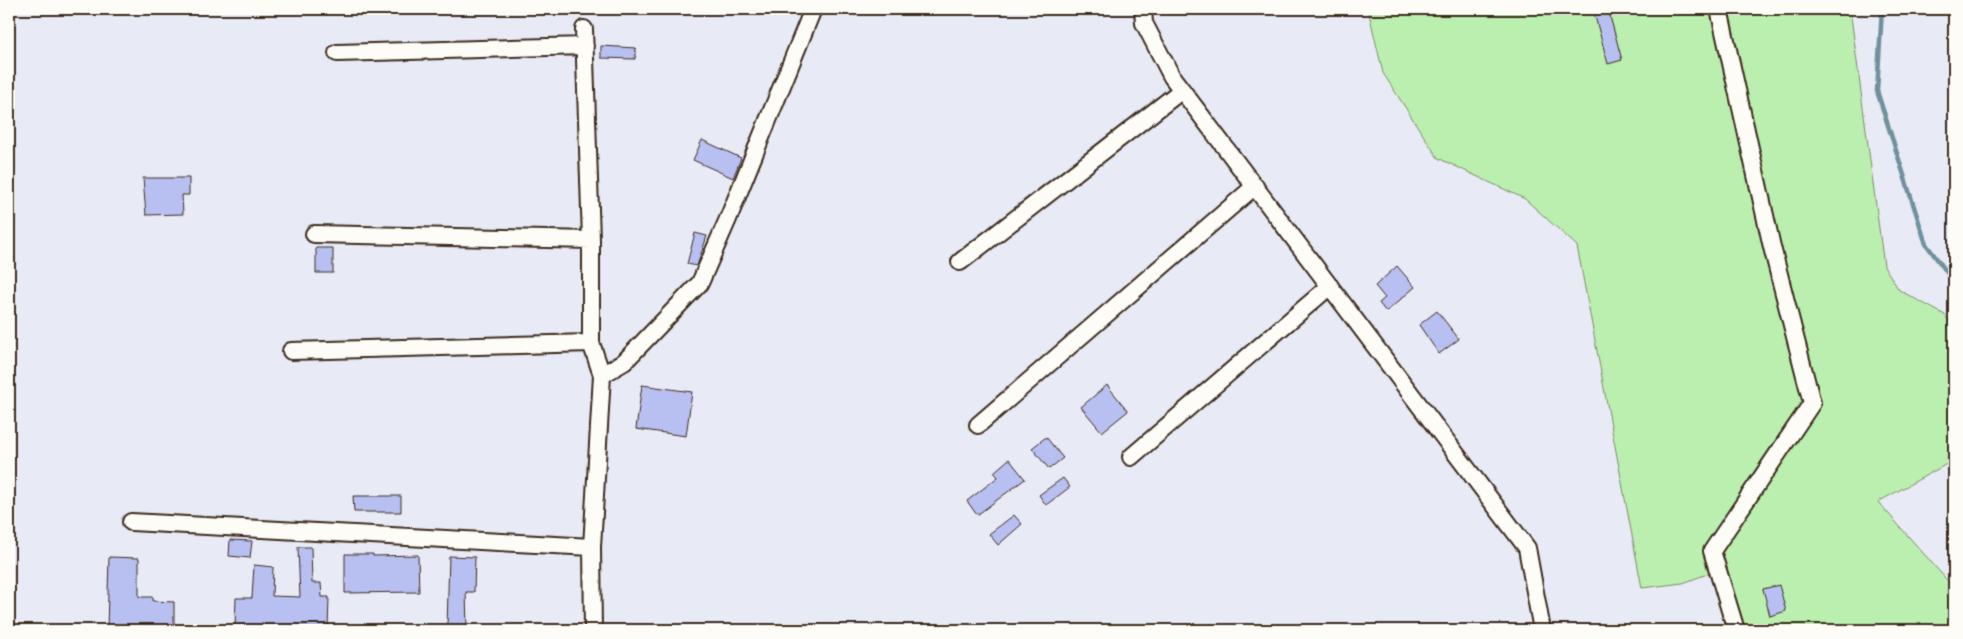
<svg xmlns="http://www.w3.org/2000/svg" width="1963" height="639" font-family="Delius,sans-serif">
	<rect width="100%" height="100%" fill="#e8eaf5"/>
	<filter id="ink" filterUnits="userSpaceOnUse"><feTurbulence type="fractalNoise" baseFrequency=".02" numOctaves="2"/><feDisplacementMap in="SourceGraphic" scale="10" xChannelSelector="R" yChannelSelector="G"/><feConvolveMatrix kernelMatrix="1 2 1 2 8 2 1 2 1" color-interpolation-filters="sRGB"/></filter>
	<g filter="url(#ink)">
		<path fill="#bbefaf" stroke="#7b8c66" d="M1368,9H1850L1884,266L1899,290L1945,315L1954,329V460L1878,502L1954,588V630H1744L1726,567L1683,583L1642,588L1577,246L1525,199L1438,158L1383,73Z"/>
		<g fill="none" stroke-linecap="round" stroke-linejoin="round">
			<path stroke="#6e919d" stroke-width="4.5" d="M1882,9L1877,91L1926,244L1954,282"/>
		</g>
		<path fill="#b8bff1" stroke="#3b2a1e" d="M1593,9H1608L1622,60L1608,64Z
			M601,46L636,48L635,59L601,58Z
			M702,140L741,158L733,178L693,160Z
			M143,178H189V195H182L183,214L146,215Z
			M695,233L707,236L697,266L687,264Z
			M316,248H333V273H316Z
			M1397,266L1415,287L1386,312L1379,303L1385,298L1375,286Z
			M1437,311L1459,339L1439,354L1419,325Z
			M642,385L692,392L686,436L636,429Z
			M1107,385L1128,411L1102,432L1081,407Z
			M1046,437L1063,458L1049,469L1032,448Z
			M1009,459L1025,479L977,515L967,501L998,477L994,472Z
			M1063,478L1070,487L1046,505L1039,495Z
			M353,496H401V512H354Z
			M1014,515L1022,524L998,545L989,534Z
			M230,540L252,541L250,558L229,556Z
			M298,547H311L312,583H321L322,597H329L328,629L235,626L236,598H252L254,565L273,567L272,596L300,597Z
			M345,554H373V556L418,555L419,592L345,593Z
			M449,556L475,557L474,592H466L467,626L447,627Z
			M109,557L139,558V597H153V601L174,602V630H107Z
			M1779,585L1786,611L1770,616L1763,589Z"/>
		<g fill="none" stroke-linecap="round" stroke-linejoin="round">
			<g stroke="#3b2a1e" stroke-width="20">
				<path id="minor" d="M1143,9L1144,23L1172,77L1527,548L1542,630
					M1719,9L1772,247L1812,403L1712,551L1736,630
					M584,29L591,240V343L602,375L592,547L593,630
					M337,53L585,46
					M314,234L591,240
					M960,262L1182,90
					M291,351L591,343
					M602,375L624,362L700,283L728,219L813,9
					M978,425L1255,186
					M1131,457L1330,286
					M131,522L592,547"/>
			</g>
			<use href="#minor" stroke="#fdfcf7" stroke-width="16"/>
		</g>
	</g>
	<rect width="1963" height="639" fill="none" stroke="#fdfcf7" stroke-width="30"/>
	<rect x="15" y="15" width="1933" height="609" fill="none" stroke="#3b2a1e" stroke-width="2" filter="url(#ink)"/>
</svg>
